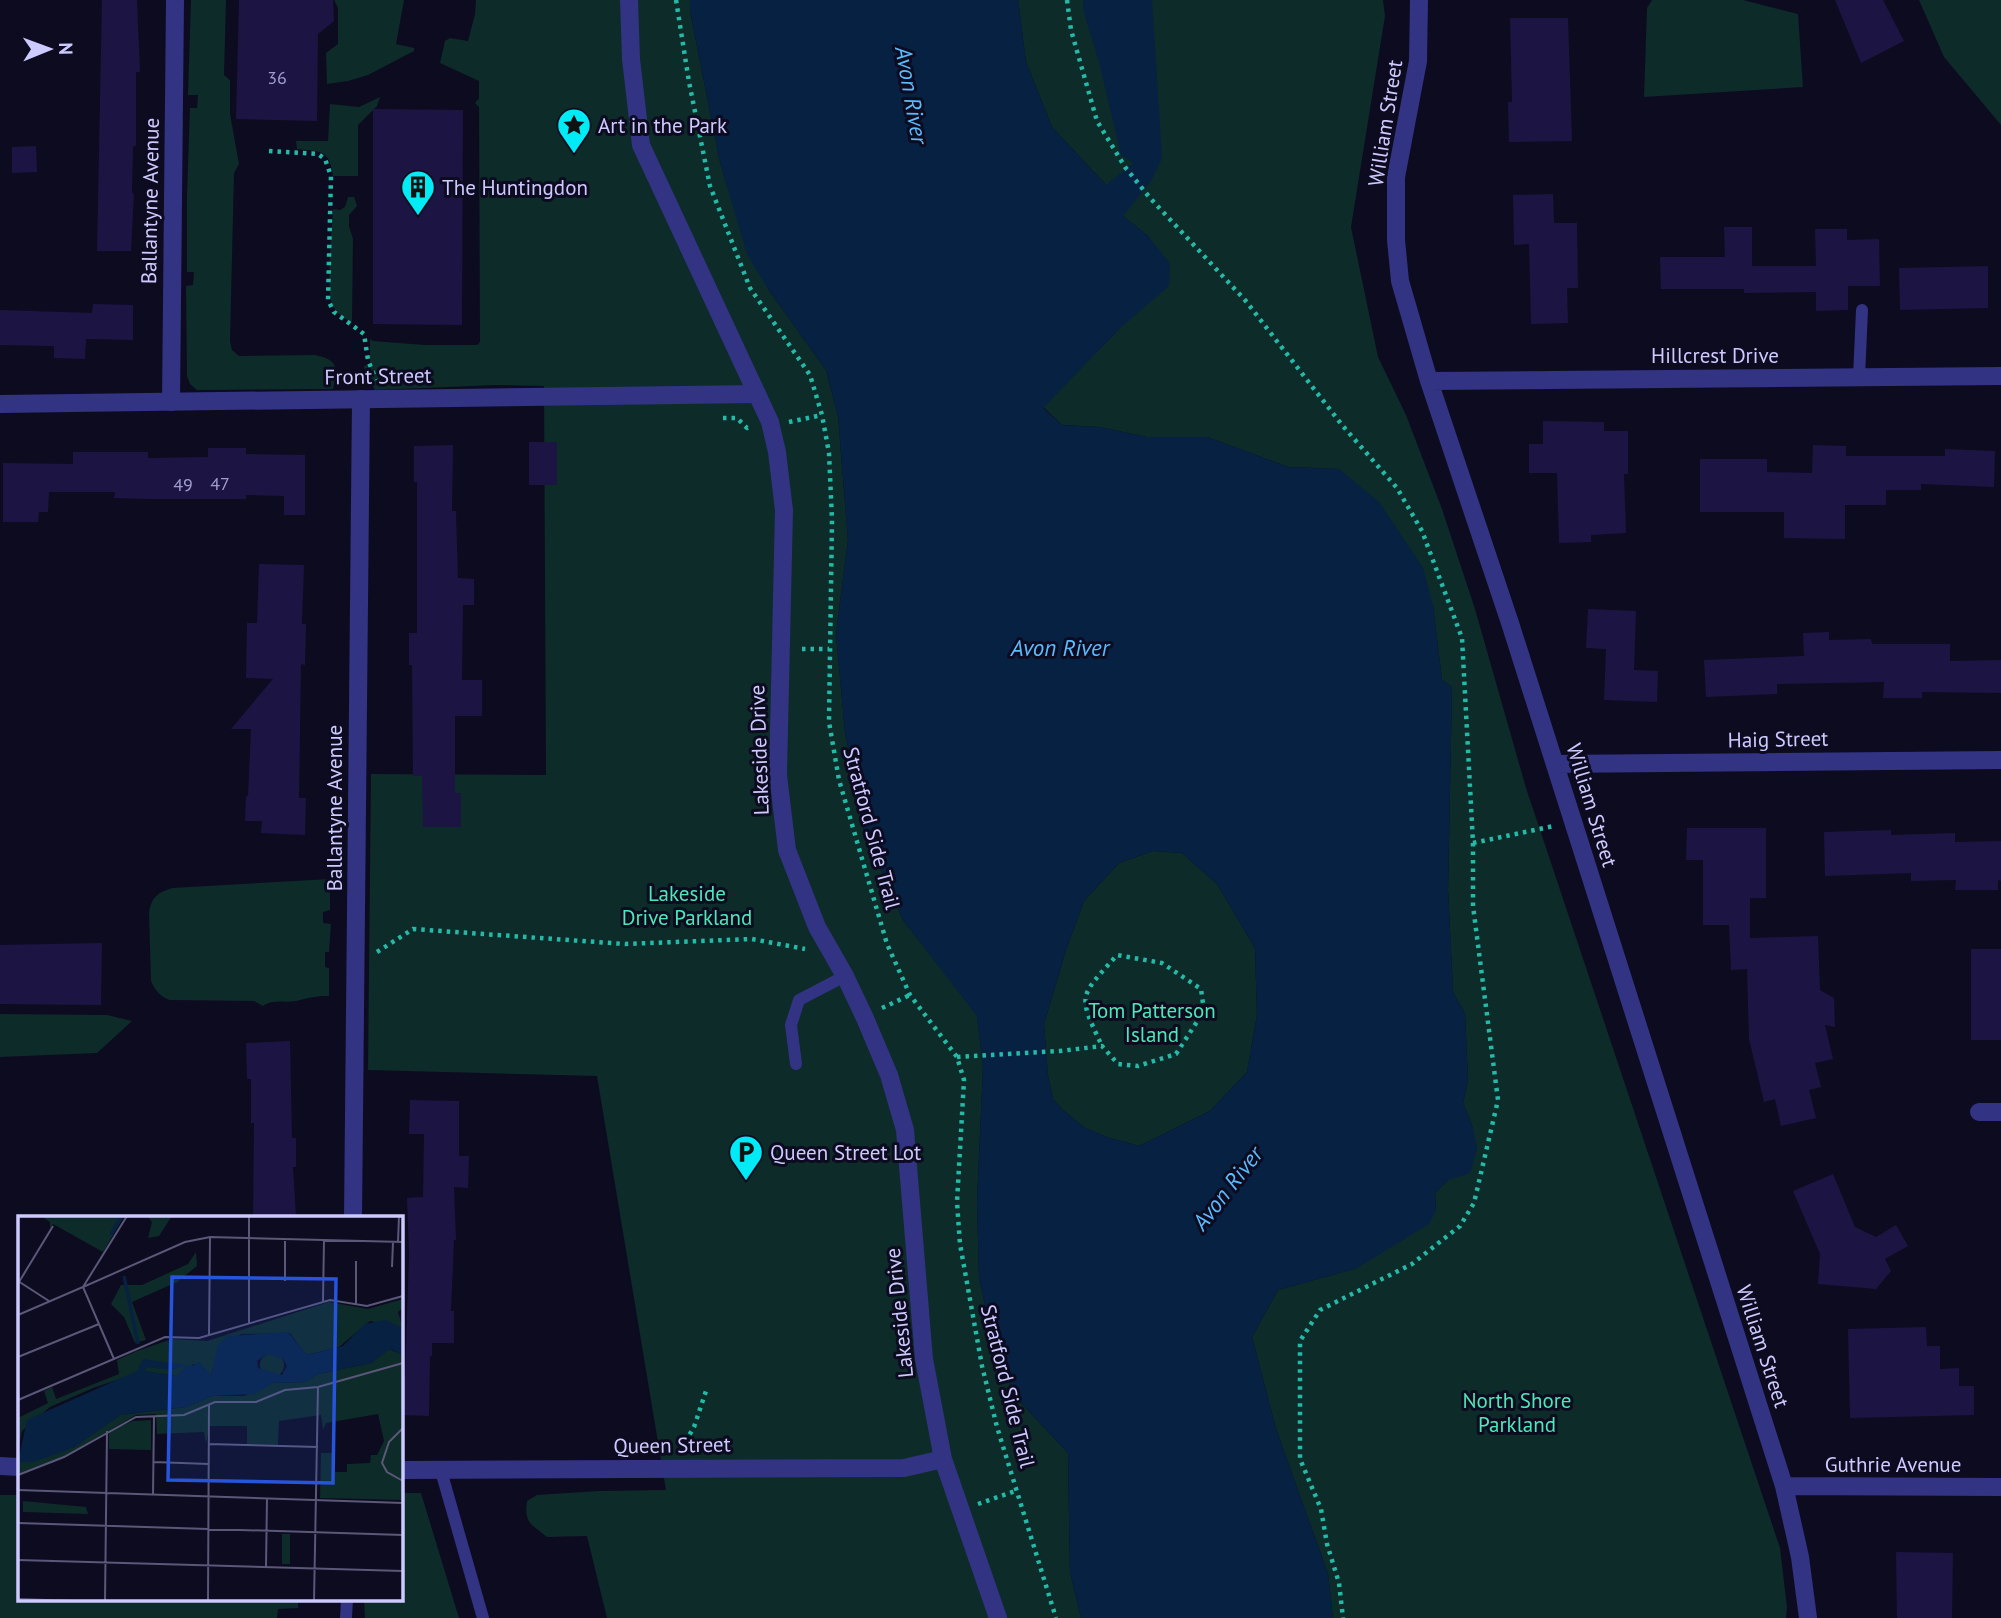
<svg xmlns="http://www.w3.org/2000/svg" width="2001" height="1618" font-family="'PT Sans',sans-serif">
	<rect width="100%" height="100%" fill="#0d0b20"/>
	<path fill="#0d2b28" d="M191,0H226L224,75L230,80V114L239,164L234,173L230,341L232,350L239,356L315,355C339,360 338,368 333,389L197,390L190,384L187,376L186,286L193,285L194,272H187V194L190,108H197L198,95H188Z
		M334,0H404L396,44L414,48V51L368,75L348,81L327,84L326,53L338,44V8Z
		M476,0H690V11L720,162L733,205L768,289L826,370L838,416L848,540L836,634L845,732L863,828L903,920L977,1015L983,1068L977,1201L979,1277L990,1328L1013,1394L1068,1453L1070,1572L1081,1618H607L587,1536L547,1537C531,1524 524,1523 527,1501L537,1495L598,1491L666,1490L597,1076L368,1070L371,774L546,775L544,386L496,385L375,390L365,374L364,366L370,364V339L373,341L425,345H477L480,342L479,107L475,103L479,98V81L440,63L445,41L450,38L468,41L475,14Z
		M1018,0H1383L1385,16L1351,227L1378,357L1406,415L1442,509L1475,609L1526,788L1780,1548L1787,1607L1786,1618H1333L1328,1574L1276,1429L1252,1337L1278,1290L1357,1268L1436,1210L1435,1193L1448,1180L1473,1128L1463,1103L1468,1080L1465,1014L1453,992L1448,890L1452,687L1442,680L1433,606L1339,469L1288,467L1207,437H1147L1099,427L1062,425L1043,407L1119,329L1149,237L1123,216L1106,185L1052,127L1026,62Z
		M1652,0H1743L1798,14L1803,87L1644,97L1647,8Z
		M1919,0H2001V125L1944,57Z
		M380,97L377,106L358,125V176H333C329,149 322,152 297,149L296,141H328L330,104L359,107Z
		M348,197H354L357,206L349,215V226L353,239L352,322C344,318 336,314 332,304C326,287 332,230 333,209L340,210L345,207Z
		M1153,851L1182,853L1217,884L1255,948L1257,1015L1247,1072L1210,1111L1139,1146L1107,1137L1085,1128L1063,1110L1053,1099L1048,1076L1044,1024L1066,950L1084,901L1119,863Z
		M330,879V910L323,912V923L331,924L329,952H325V967L329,968V996C316,996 308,998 296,1001C284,1003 273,999 263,1006L254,1001L170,1000C161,997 155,991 151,981L149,912C152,896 158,893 172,888Z
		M0,1014L107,1015L132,1021L97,1053L0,1057Z
		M401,1493H421L459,1618H365L364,1599H401Z
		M0,1495H19V1599H298V1608L278,1609L277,1618H0Z"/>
	<path fill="#072143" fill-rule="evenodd" d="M690,0H1018L1026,62L1052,127L1106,185L1134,163L1121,155L1099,62L1084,13L1083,0H1152L1162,158L1151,181L1123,216L1149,237L1170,264L1169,286L1119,329L1043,408L1062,425L1099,427L1147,437H1207L1288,467L1339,469L1379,502L1423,568L1433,606L1442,680L1452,687L1448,890L1453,992L1465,1014L1468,1080L1463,1103L1473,1128L1477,1149L1470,1173L1448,1180L1435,1193L1436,1210L1429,1224L1357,1268L1278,1290L1252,1337L1276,1429L1328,1574L1333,1618H1081L1070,1572L1068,1453L1013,1394L990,1328L979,1277L977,1201L983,1068L977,1016L903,920L863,828L845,732L836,634L848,540L838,416L826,370L768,289L747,254L720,162L690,11ZM1153,851L1182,853L1217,884L1255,948L1257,1015L1247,1072L1210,1111L1139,1146L1107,1137L1085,1128L1063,1110L1053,1099L1048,1076L1044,1024L1066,950L1084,901L1119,863Z"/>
	<path fill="#1c1543" d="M102,0H137L140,72H136V146H133L132,193L134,194L131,251H97Z
		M239,0H333L334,21L318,34L317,121L236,119Z
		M1835,0H1883L1904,41L1861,63Z
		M1510,18H1568L1572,141L1509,142L1508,102H1512Z
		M373,109L463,110L462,325L373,324Z
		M36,146L37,172L12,173V147Z
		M1553,194L1554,223H1577L1578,288H1567L1568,323L1531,324L1529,244L1514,245L1513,195Z
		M1724,227H1752V266H1816L1815,229H1847V240L1879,239L1880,286H1848V310L1816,311V292L1744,293V289H1661L1660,257H1725Z
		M1988,266V308L1900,310L1899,268Z
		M93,304L133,305V340L86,339L85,359L54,358V346L0,345V310L92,313Z
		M1543,421L1604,422V431H1628V474H1624L1626,533L1591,535V542L1559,543L1557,473H1529V444H1543Z
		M529,442H557V485H529Z
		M453,445L452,511H456L458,578L474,579V605H463L462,680H482V716H455V793H461V827H423L422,776H413L412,665H409V633H417V482H414V446Z
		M1813,445L1846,446V456H1945V449L1995,451L1994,487L1921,484V490H1886V505H1845V539L1784,538V512H1700V459H1767V472L1812,473Z
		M208,448H246V454L305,455V515H284V496L246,495V499H148L114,498L115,492H49L48,512H39L38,522H3V463L73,464V452H148V458L208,457Z
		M259,564L304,565L302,624H306L305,665L301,664L299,798H306L305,835L261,833L262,821H245L246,796H248L251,729H231L273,679L246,678L247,623H257Z
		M1588,609L1636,611L1634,670L1658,671L1657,702L1604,700L1606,649L1586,648Z
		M1829,632V640L1871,639L1872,644H1950V661L2001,660V693L1922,692V698H1883L1884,682L1777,684V694L1706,697L1704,660L1804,656L1803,633Z
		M1687,828H1766V898H1750V938L1818,936L1820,990L1834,998L1835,1027L1825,1025L1833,1059L1815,1063L1821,1087L1809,1090L1816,1118L1781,1126L1775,1099L1764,1102L1749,1039L1747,969L1731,970L1729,925H1703V860H1686Z
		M1891,830V835L1955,833V842L2001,841V881L1998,880V890H1955L1956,880L1911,881V873L1825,876L1824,832Z
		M102,943L101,1005L0,1004V945Z
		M1971,949H2001V1040H1971Z
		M290,1041L292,1138H296V1167H293L296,1217H253L254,1123H251V1079H247L246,1043Z
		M410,1100L459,1101V1156H469L468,1188L454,1187L456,1240H454L451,1311H454V1343H432V1356H430L429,1416L401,1415V1378H405L409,1255L407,1198L423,1197L424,1134H409Z
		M1833,1174L1855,1227L1876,1237L1896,1225L1908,1246L1885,1259L1891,1271L1876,1289L1818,1284L1820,1254L1793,1191Z
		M1926,1327L1927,1346H1940V1369L1959,1368V1386H1974V1415L1850,1418L1848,1329Z
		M1896,1552L1953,1553L1952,1618H1897Z"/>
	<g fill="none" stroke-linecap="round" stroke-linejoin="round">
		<path stroke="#23baa8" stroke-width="4.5" stroke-dasharray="3.5 5" stroke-linecap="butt" d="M676,0L689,82L710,186L750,288L810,375L822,415L829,453L832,520L829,722L839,780L887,944L910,995L957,1057L964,1080L957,1202L960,1244L982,1366L997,1427L1056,1618
			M1067,0L1071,30L1097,121L1125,167L1150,198L1245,300L1342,425L1397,488L1422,531L1462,638L1473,843V906L1498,1100L1474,1203L1460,1226L1412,1264L1320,1310L1300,1341V1459L1321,1509L1327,1544L1339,1583L1343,1618
			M269,151L318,154L325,159L331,176L328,300L334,312L364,334L368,360L376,380
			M723,418H737L747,428L749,427
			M789,422L822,415
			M802,649H829
			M1473,843L1554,826
			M377,952L413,929L625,944L752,939L805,949
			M882,1008L910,995
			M957,1057L1060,1051L1102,1046L1118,1064L1138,1066L1176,1054L1204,1011L1201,989L1162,963L1117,955C1079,998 1077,993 1102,1046
			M681,1449L694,1427L707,1388
			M978,1504L1018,1490"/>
		<path stroke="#323383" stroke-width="12" d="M1859,377L1862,310
			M796,1064L791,1025L799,1000L845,976
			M441,1471L483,1618
			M346,1618L347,1599"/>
		<path stroke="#323383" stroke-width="18" d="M629,0L631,59L641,145L770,422L777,452L784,510L778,775L787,850L817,927L845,976L864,1016L889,1075L905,1130L924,1359L943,1459L998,1618
			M1419,0L1418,61L1396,177V240L1400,281L1429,381L1510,623L1784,1486L1800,1557L1808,1618
			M1429,381L2001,376
			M171,402L175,0
			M1555,764L2001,760
			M1979,1112H2001
			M353,1217L361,399
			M0,1466L19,1467
			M401,1470L904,1468L943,1459
			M1784,1486L2001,1487"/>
		<path stroke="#323383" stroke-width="18" d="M0,404L757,394"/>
	</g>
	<defs>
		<g id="sight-pin" transform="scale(1.75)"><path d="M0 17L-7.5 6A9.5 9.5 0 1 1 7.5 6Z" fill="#00ebf5" stroke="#0d0b20"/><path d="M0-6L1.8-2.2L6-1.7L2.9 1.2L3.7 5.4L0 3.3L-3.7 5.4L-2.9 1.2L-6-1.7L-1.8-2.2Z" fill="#111"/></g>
		<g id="building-pin" transform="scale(1.75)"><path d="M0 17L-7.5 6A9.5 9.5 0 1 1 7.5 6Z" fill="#00ebf5" stroke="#0d0b20"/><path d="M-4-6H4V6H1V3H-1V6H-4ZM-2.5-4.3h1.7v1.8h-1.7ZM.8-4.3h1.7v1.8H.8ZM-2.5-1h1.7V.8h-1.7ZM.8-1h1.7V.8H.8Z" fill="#111"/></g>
		<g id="parking-pin" transform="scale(1.75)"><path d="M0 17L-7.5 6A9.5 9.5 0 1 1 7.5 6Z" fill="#00ebf5" stroke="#0d0b20"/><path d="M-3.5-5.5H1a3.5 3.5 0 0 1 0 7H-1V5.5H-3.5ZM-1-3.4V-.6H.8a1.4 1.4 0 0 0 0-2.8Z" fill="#111"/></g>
	</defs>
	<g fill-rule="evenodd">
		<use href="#sight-pin" x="574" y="125"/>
		<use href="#building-pin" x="418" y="187"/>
		<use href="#parking-pin" x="746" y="1152"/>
	</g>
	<g text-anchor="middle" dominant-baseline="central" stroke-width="6" stroke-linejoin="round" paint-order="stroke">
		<g font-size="18" fill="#a19dd0">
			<text x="277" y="77">36</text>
			<text x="220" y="483">47</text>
			<text x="183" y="484">49</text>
		</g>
		<g font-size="21" fill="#cdcaff" stroke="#0d0b20">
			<text transform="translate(1385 123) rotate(-81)">William Street</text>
			<text transform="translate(150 201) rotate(-89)">Ballantyne Avenue</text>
			<text x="1715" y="355">Hillcrest Drive</text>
			<text transform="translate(378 376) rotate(-1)">Front Street</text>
			<text transform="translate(1778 739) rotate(-1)">Haig Street</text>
			<text transform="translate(759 750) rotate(-92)">Lakeside Drive</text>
			<text transform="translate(1592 805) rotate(73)">William Street</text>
			<text transform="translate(334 808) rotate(-90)">Ballantyne Avenue</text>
			<text transform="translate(872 828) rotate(75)">Stratford Side Trail</text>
			<text transform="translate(899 1313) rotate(-96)">Lakeside Drive</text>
			<text transform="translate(1763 1346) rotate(72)">William Street</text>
			<text transform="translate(1008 1386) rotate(76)">Stratford Side Trail</text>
			<text transform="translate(672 1445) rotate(-1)">Queen Street</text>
			<text x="1893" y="1464">Guthrie Avenue</text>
		</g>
		<g font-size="21" fill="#cdcaff" stroke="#0d0b20" text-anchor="start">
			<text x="598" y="125">Art in the Park</text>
			<text x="442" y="187">The Huntingdon</text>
			<text x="770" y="1152">Queen Street Lot</text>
		</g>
		<g font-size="21" fill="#4ce9b8" stroke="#0d0b20">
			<text x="687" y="893">Lakeside<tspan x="687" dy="24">Drive Parkland</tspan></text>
			<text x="1152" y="1010">Tom Patterson<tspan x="1152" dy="24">Island</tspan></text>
			<text x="1517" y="1400">North Shore<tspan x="1517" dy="24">Parkland</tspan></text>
		</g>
		<g font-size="23" font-style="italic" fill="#58bcff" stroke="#0d0b20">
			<text transform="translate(912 95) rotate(80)">Avon River</text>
			<text x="1060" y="647">Avon River</text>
			<text transform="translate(1227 1188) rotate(-52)">Avon River</text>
		</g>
	</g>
	<g transform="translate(18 1216)">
		<rect width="385" height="385" fill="#0d0b20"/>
		<path d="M23,0H106L85,36L35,8L32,12V6ZM129,0H154L141,20L130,22L134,6ZM178,36L179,50L159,66L114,86L128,124L117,127L106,101L93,88L103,69H124L170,48ZM385,83V92L380,96L385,112L352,105L321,131L288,139L272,117L223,118L200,134L193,159L176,148L158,160L126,155L75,172L32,191L4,215L0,233V202L30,187L26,175L34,171L38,183L101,158L99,144L119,135L154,123L189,125L311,86L350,93ZM371,133L385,139V284L302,282L303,237H314L316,256H329V248L352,247L353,239H359L366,225L360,198L308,207L305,214L303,199L261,205L260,229L229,228V210H191L188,228L186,216L139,218L138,198L118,199L47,240L0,258V246L56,231L102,199L168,191L194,180H226L255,167L287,166L300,158L353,147ZM242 149a12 12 0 1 1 24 0a12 12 0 1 1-24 0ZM133,204V234L91,233V215L115,205ZM5,285L68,291L70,298L5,296ZM264,318H272V348H264Z" fill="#0d2b28"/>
		<path d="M367,104L385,112V139L372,133L353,147L300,158L287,166L255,167L236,178L194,180L168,191L102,199L55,232L15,246H0L9,204L119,155L125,143L174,150L181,146L193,159L200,129L210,120L270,116L289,139L325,130L347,108ZM249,138L265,143L269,150L264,159L240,152L239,145ZM169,149L158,160L127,155L128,151L153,154Z" fill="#072143" fill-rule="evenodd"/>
		<path fill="none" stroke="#072143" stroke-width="3.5" d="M93,19L103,0M106,60L120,128"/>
		<path fill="none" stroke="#5a5779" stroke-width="2" d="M380,26L381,0M374,51L375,26M0,65L31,85M267,65V23M1,66L35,10M305,85L306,24M338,88V45M0,99L65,71L109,0M231,107V0M191,119L192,21M0,141L81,108M96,143L65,71L167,26L192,21L385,26M0,184L147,121L181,122L312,84L349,90L385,80M385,212L371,226L364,247L369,256L385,265M191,228L300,231M136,246L191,248M0,259L46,241L118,201L166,199L197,186H238L267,174L300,171L385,147M0,274L385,287M135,279L136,200M0,307L385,319M0,344L385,355M248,351L249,282M0,383L56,385M87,385L89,215M190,385L191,188M296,385L300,171"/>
		<path fill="#2654da" fill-opacity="0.15" stroke="#2654da" stroke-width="3.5" d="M154,61L318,63L315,267L150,264Z"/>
		<rect width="385" height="385" fill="none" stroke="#cdcaff" stroke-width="3.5"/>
	</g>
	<g transform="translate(49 49) rotate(89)" stroke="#0d0b20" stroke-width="5" paint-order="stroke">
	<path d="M0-5L12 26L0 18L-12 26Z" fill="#cdcaff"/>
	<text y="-10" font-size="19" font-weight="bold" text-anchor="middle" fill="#cdcaff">N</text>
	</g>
</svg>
